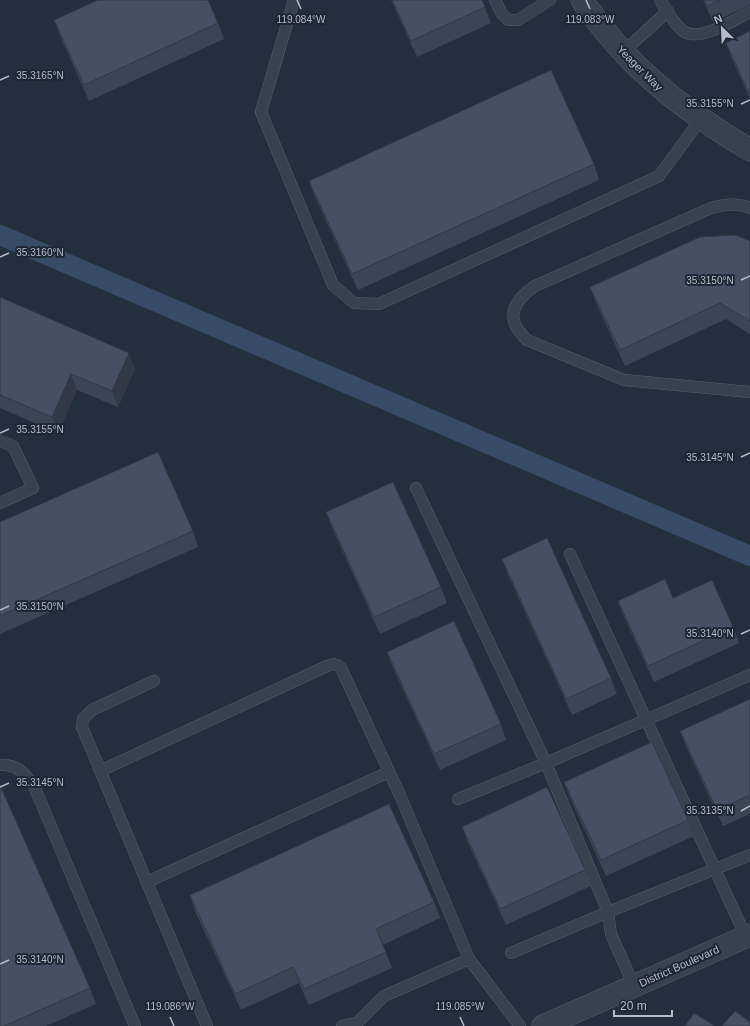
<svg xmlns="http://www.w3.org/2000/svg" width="750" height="1026" font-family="Arial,sans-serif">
	<rect width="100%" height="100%" fill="#242f3e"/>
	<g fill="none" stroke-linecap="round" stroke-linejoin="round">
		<path stroke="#394c67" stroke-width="20" d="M0,235L750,556"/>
		<g stroke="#565f6c" stroke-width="12">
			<path id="lane" d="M294,0L261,112L333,285L354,303L379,304L659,176L701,119
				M495,0L502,14L508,20H518L550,0
				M660,0C667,10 673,23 682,30C697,44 734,20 750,12
				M623,52L668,11
				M750,208C737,202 724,204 711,208L535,286C512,302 504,319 527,340L624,380L750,392
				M0,441L13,446L33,488L0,503
				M416,488L546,763L458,799
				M570,554L746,937
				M154,681L92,710L83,719L82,727L207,1026
				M0,765C18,764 24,773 34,786L135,1026
				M100,771L327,666C333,664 336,663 341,668L399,793L469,959
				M147,882L389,772
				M511,953L608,912L546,763L750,675
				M634,986L611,934L608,912L750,855
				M342,1026L357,1023L384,996L469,959L520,1026"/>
		</g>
		<g stroke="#565f6c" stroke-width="23">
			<path id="street" d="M582,0C627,67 682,109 750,150
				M543,1026L750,935"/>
		</g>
		<use href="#lane" stroke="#38414e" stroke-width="11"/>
		<use href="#street" stroke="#38414e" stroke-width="22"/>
	</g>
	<path fill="#3b4654" d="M391,0H482L491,23L417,57Z
		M703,0H750V5L713,22Z
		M54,20L218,23L224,39L89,101L60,36Z
		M750,31V99L732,59L726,43Z
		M594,164L599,180L358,290L315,197L309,181Z
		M750,241V334L726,319L625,366L596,303L590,287Z
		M0,297L135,369L118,407L77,390L58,433L0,408Z
		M326,512L441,587L447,603L380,634L332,528Z
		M0,522L193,531L198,547L0,634Z
		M502,559L611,678L617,694L572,715L508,575Z
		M673,598L733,627L739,643L654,682L624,617L618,601Z
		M387,652L501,724L506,740L440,770L393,668Z
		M750,699V814L723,826L686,747L680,731Z
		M564,782L688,820L694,836L606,876L570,798Z
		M462,827L585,870L591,886L506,925L468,843Z
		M190,895L434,902L440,918L383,945L392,968L309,1005L299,983L241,1010L195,911Z
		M90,988L96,1004L46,1026H0Z"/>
	<path fill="#303945" d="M129,353L135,369L118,407L112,391Z
		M71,374L77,390L58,433L52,417Z"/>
	<path fill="#455162" stroke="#303945" d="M98,0H208L218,23L84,85L54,20Z
		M392,0H482L485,7L411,41Z
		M704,0H720L707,6Z
		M750,31V95L726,43Z
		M551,70L594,164L352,274L309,181Z
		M735,235L750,241V321L720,303L620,350L590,287L700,237Z
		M0,297L129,353L112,391L71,374L52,417L0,395Z
		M158,452L193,531L0,616V522Z
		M393,482L441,587L374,617L326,512Z
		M547,538L611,678L566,699L502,559Z
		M665,579L673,598L712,580L733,627L648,666L618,601Z
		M454,621L501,724L434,754L387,652Z
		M750,699V795L717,810L680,731Z
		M652,742L688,820L601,860L564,782Z
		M0,785L90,988L4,1026H0Z
		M547,787L585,870L500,909L462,827Z
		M389,804L434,902L376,929L386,952L304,989L293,967L235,994L190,895Z
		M735,1011L750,1022V1026H722Z
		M694,1013L715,1026H685Z"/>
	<path fill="none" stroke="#b4bcc9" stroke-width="1.5" d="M297,0L301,9M586,0L590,9M0,80L9,76M741,104L750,100M0,257L9,253M741,280L750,276M0,433L9,429M741,457L750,453M0,610L9,606M741,634L750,630M0,787L9,783M741,811L750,806M0,964L9,960M170,1017L174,1026M460,1017L464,1026"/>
	<g text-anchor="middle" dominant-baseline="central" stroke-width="4" stroke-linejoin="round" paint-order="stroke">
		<g font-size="11" fill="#b4bcc9" stroke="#1d2633">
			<text transform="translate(640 68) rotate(45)">Yeager Way</text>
			<text transform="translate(679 966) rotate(-24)">District Boulevard</text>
		</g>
	</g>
	<g font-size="10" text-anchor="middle" fill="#b4bcc9" stroke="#1d2633" stroke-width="4" stroke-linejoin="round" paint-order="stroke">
		<text x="301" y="23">119.084°W</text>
		<text x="590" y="23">119.083°W</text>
		<text x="40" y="79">35.3165°N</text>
		<text x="710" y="107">35.3155°N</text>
		<text x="40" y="256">35.3160°N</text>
		<text x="710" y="284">35.3150°N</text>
		<text x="40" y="433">35.3155°N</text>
		<text x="710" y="461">35.3145°N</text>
		<text x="40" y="610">35.3150°N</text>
		<text x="710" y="637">35.3140°N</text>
		<text x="40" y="786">35.3145°N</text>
		<text x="710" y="814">35.3135°N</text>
		<text x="40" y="963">35.3140°N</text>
		<text x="170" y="1010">119.086°W</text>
		<text x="460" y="1010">119.085°W</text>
	</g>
	<g transform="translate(722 28) rotate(336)" stroke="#1d2633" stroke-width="3" paint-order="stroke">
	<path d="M0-3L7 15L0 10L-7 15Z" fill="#b4bcc9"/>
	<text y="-6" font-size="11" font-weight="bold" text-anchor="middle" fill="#b4bcc9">N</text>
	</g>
	<path d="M614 1010v6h58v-6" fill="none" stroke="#b4bcc9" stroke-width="2"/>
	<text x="620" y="1010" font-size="12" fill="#b4bcc9" stroke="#1d2633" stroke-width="3" paint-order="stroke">20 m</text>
</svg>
